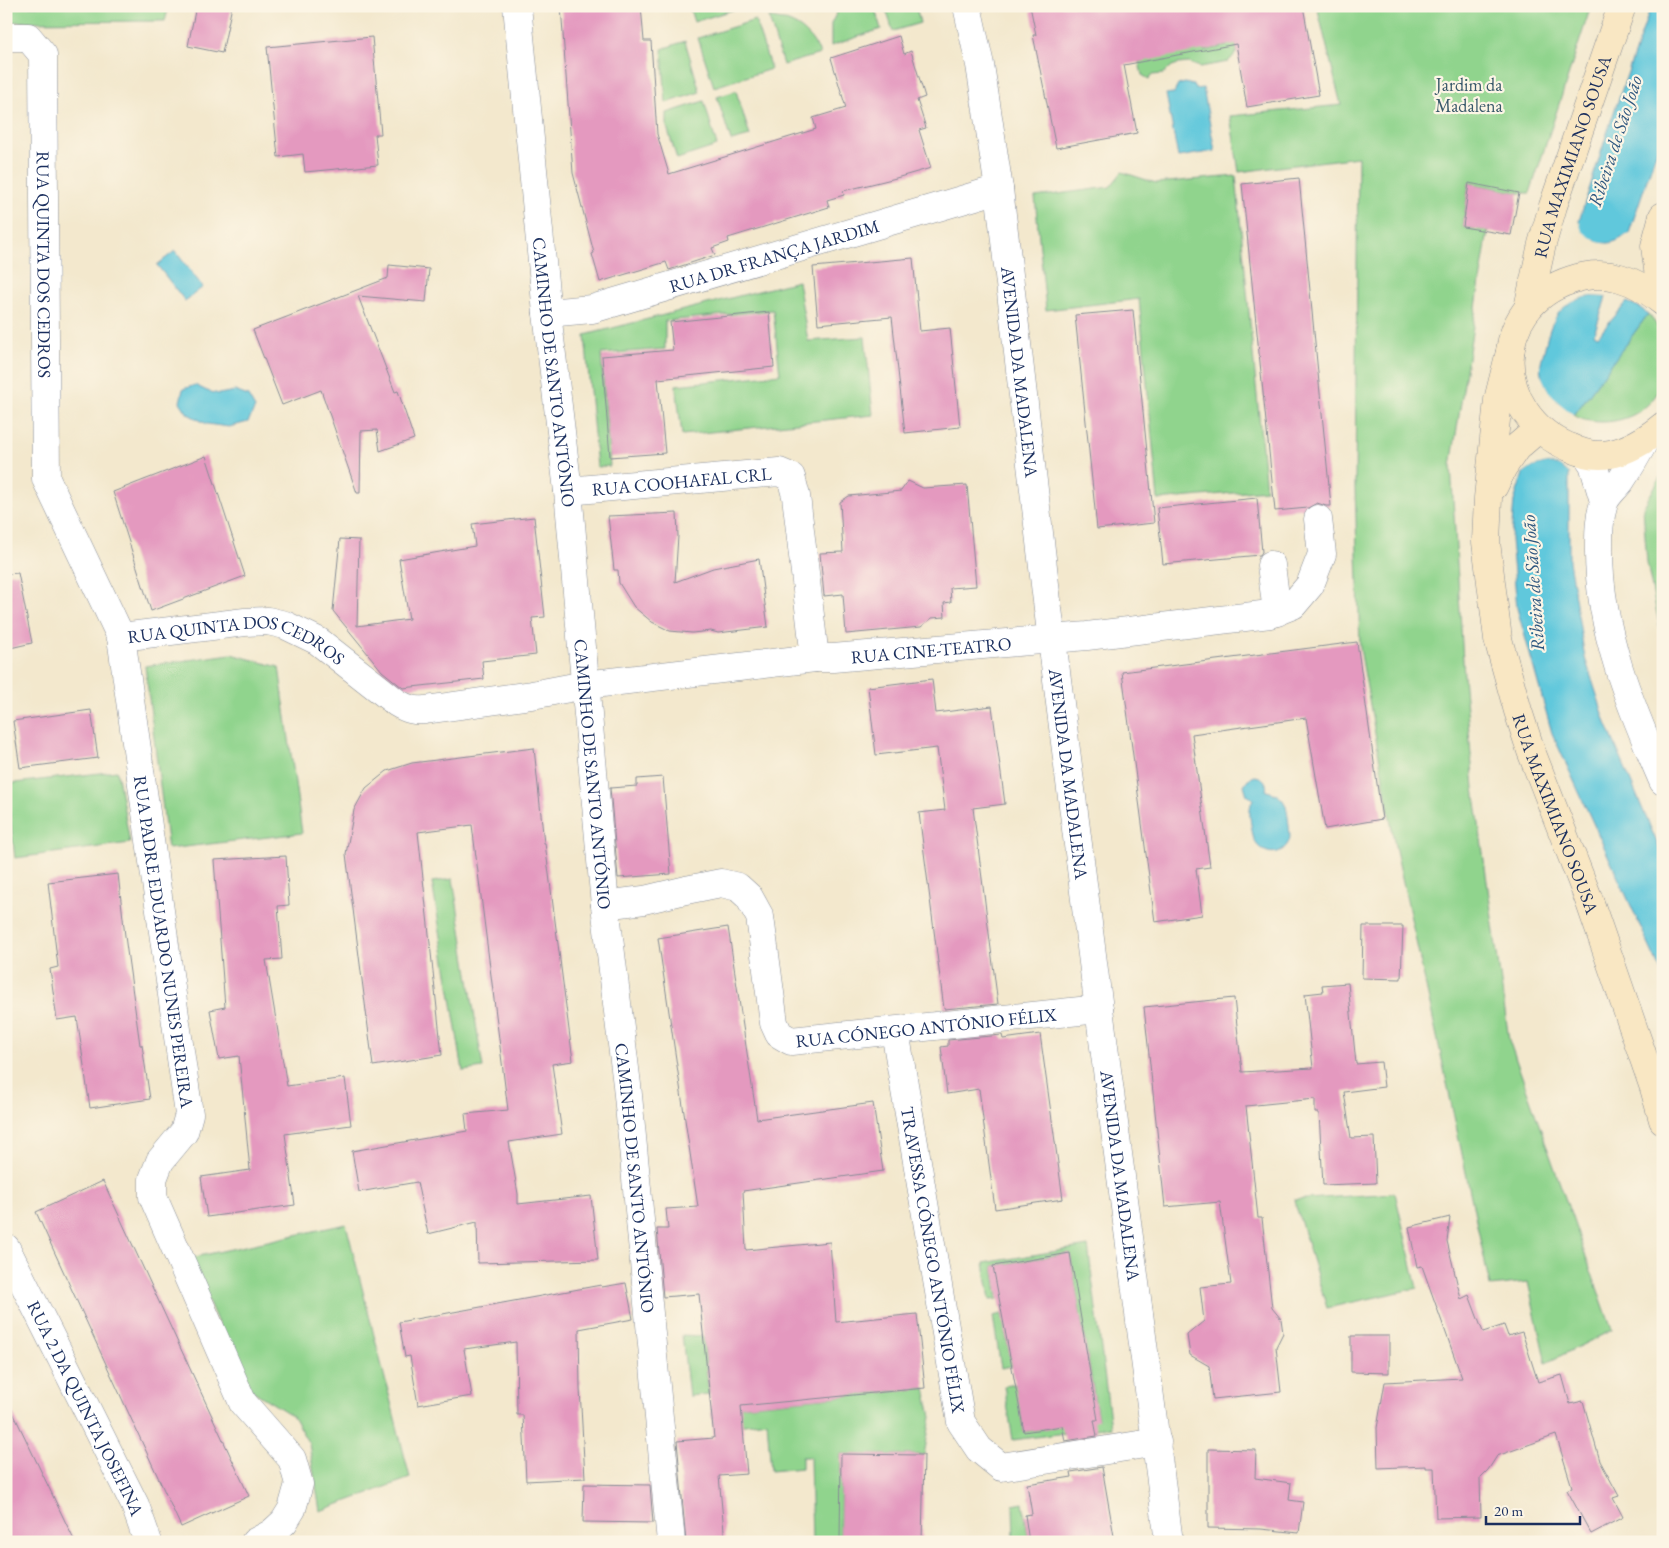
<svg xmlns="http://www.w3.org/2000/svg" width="1669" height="1548" font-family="'EB Garamond',serif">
	<rect width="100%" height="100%" fill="#fcf5e5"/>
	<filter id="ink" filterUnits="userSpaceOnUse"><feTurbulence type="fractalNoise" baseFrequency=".02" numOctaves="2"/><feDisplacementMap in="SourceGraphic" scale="10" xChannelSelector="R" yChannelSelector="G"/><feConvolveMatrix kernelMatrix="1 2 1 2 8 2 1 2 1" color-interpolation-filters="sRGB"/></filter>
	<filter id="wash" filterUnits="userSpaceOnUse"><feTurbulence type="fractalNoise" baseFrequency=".0096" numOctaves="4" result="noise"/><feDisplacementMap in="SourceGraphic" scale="20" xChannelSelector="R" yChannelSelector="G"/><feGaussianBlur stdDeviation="1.12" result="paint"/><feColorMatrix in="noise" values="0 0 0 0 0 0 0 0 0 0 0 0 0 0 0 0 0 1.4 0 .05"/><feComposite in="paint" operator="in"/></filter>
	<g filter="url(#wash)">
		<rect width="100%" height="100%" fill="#f3e8cd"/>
		<path fill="#90d48d" stroke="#568276" d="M6,6H169L165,21L6,22Z
			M689,6H745L694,22Z
			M840,6H874L881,29L831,46V24Z
			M885,6H916L920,23L893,31Z
			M1317,6H1591L1530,193H1519L1469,183L1463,227L1488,231L1451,466L1464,676L1474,788L1509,1040L1612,1330L1546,1363L1528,1282L1490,1286L1441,1055L1394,841L1360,648L1355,487L1358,157L1239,172L1230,116L1341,105Z
			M769,18C794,20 810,31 820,54L783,65Z
			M755,20L771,69L714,87L698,38Z
			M1235,38L1237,52L1228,62L1200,67L1189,63L1178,64L1172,66L1163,74L1152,75L1149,79L1142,75L1139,62L1202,44L1204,51L1227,46L1226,40Z
			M685,41L700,92L666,103L662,49Z
			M736,91L750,136L731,141L717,97Z
			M704,101L717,146L677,159L667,127V113Z
			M1122,172L1156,183L1236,176L1266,490L1158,500L1139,299L1046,310L1035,197L1110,187Z
			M798,281L808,341L865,337L873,415L682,435L676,385L780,374L773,310L665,321V349L601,354L610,466L597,467L585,335Z
			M1648,314C1662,330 1663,337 1663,357C1663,365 1665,377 1662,384C1651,409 1629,421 1604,422C1594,422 1582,421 1574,415Z
			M1663,472V637L1659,624L1647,563L1643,508Z
			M231,654L279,667L302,833L168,849L145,666Z
			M117,771L130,843L15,858L6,784Z
			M453,879L483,1068L463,1071L432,882Z
			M1395,1193L1417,1288L1327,1308L1294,1200Z
			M346,1224L410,1478L320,1511L309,1444L293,1416L245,1386L190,1258Z
			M1088,1246L1111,1427L1013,1440L1004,1386L1016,1384L1024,1432L1098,1419L1070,1253L993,1266L998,1299L990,1300L984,1263Z
			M1002,1314L1012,1366L1001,1368L993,1316Z
			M682,1335L703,1336L709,1394L689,1396Z
			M925,1388L931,1417L924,1455L841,1454L840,1542H812L810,1457H802V1468L771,1471L767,1421L714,1428L711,1409Z
			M1023,1503L1029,1542H1014L1013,1505Z"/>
		<path fill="#60c8dc" stroke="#3e7c9d" d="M1651,6H1663V132L1629,233C1611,247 1599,247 1581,231L1579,221L1612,118Z
			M1185,83L1193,85L1195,89L1203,88L1215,151L1178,157L1166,94L1174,93L1178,85Z
			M175,251L203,287L185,301L157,265Z
			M1589,296L1606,297L1594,334L1598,336L1627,302L1639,307L1648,314L1574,415C1561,407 1544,390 1541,374C1539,366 1543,355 1545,347C1552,318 1558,304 1589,296Z
			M195,385L207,391L219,394L235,391L248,396L255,408L248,422L229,427L207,424L188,414L180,402L183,389Z
			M1547,463L1559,466L1569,473V561L1585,658L1606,723L1663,857V976L1552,733L1517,608L1511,539L1514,501L1523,474L1533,467Z
			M1255,776C1264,777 1268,783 1266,791C1287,795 1287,808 1289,826C1289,830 1291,836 1289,841C1281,860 1257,854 1253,836C1251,823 1247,810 1253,799L1247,795L1244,785L1248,779Z"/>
		<path fill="#f3e8cd" d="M1579,221L1582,231L1597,242L1609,244L1619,241L1629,233L1628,237L1620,243L1610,246L1596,245L1579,233L1578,226Z
			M1598,293L1607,295L1606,297L1589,296L1579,299L1565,306L1557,314L1551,326L1555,313L1564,303L1578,296Z
			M1541,375L1547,388L1558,402L1574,415V418L1556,403L1545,389L1540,379Z
			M1547,461L1561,464L1569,470V473L1559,466L1547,463L1533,467L1523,474L1522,471L1532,464Z"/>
		<g id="blocks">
			<path fill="#e499bf" d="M196,6H232L222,53L188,46Z
				M561,6H641L644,41H651L657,134L669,174L816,129L813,118L846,108L831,58L899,36L904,54L911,51L925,97L917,100L926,128L919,130L931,168L896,178L843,191L844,195L827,200L829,207L728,238L729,242L712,248L715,255L669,270L666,262L600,282L592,254L594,253L573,173Z
				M1030,6H1303L1319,95L1247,107L1236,44L1124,65L1137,133L1056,148L1033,35H1036Z
				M372,37L381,134H375L378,165L305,172L303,154L278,157L267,47Z
				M1299,178L1331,506H1326L1317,503L1308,508L1275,511L1242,184Z
				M1469,183L1519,193L1511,235L1463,227Z
				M913,258L920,331L950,328L960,427L905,433L892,317L818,324L813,267Z
				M389,265L429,269L426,302L358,296L395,392L398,391L414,439L380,451L377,430L361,431L360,493H357L321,390L282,405L253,330L388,278Z
				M1133,310L1154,523L1097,529L1075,315Z
				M769,312L774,367L658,379L665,453L610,457L602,356L673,350L670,322Z
				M206,456L245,576L151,611L113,492Z
				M908,481L923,488L967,485L976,586L950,588L951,602L944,603L945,617L932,618L921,627L846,634L843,594L824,596L820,553L843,552L840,502L849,496L901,491Z
				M1257,498L1262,552L1260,555L1163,564L1157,508Z
				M677,513L678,536L675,582L713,568L759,559L768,627L718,633L711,631L692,633L670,631L652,622L634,607L619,583L618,570H614L608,516Z
				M534,517L545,617L532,618L536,655L482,661L484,679L403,688L382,671L333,611L340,539L359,540L357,626L409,619L399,559L475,546L472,524Z
				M18,573L32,643L6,649V574Z
				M1357,642L1382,819L1325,829L1306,718L1192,734L1210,867L1196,869L1202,915L1155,922L1122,672Z
				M932,679L936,713L992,706L1005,804L973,808L998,1004L944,1009L919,813L945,810L937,748L876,755L868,687Z
				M91,710L98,758L20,768L13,721Z
				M534,748L544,843H545L573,1061L552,1064L562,1134L509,1142L518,1194V1204L591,1196L598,1260L478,1263L477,1222L428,1234L417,1182L359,1192L352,1151L467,1131L465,1114L508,1110L472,825L418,832L442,1055L373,1066L346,854L354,810L366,788L387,771L412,763Z
				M663,777L671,874L618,878L610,788L637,786V779Z
				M286,856L289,905L278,906L282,959L266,960L287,1086L345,1078L351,1125L285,1134L295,1205L207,1217L201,1177L250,1170L239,1056L219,1059L210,1010L225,1007L214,860Z
				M118,874L125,936L140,1045H142L150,1099L90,1108L77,1017L57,1020L50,969L58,967L48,882Z
				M1363,926H1403L1401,979L1362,978Z
				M728,927L757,1119L873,1103L883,1171L743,1191L746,1250L830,1242L836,1322L917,1314L925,1388L741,1406L747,1474L719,1476L725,1542H686L677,1441L714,1438L699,1294L663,1297L657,1229H668L666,1209L698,1207L658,938Z
				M1348,983L1356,1064L1381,1062L1384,1087L1344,1092L1351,1138L1374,1137L1376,1183L1323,1185L1319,1113H1315V1099L1246,1106L1258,1218H1262L1272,1308L1281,1319L1283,1333L1276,1347L1281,1392L1213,1399L1209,1366L1190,1355L1187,1335L1204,1321L1200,1287L1231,1284L1220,1202L1165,1207L1144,1007L1234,998L1242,1072L1313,1068L1305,994L1323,992L1322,985Z
				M1040,1034L1063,1199L995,1209L979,1089L947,1094L941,1047L948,1046V1040L1002,1035L1003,1039Z
				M103,1181L249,1496L181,1527L36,1212Z
				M1450,1217L1447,1241L1461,1299L1469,1295L1483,1332L1504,1325L1508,1336L1522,1332L1538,1382L1562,1375L1570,1404L1583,1401L1600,1461L1619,1496L1613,1498L1623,1517L1591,1534L1567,1490L1572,1487L1556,1435L1497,1456L1488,1470L1480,1478L1481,1517L1436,1518L1434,1468H1426V1466L1378,1468L1377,1428L1385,1382L1462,1378L1422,1266L1417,1267L1409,1227Z
				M1070,1253L1098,1420H1094L1097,1436L1065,1441L1062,1426L1024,1432L993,1266Z
				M626,1283L633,1319L579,1329L580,1389L585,1478L526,1481L523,1415H517L516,1342L464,1349L472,1396L418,1405L410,1356L405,1357L399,1322L601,1285L602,1287Z
				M1351,1336H1389V1373L1351,1372Z
				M6,1398L75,1542H6Z
				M1208,1449L1256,1450L1255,1478L1291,1483L1289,1500L1303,1502L1299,1533L1261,1529L1208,1528Z
				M841,1454L924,1455L922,1542H840Z
				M1102,1467L1115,1542H1029L1025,1515L1032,1514L1027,1484L1072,1477L1071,1472Z
				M584,1484L650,1485L653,1523L583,1522Z"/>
		</g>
	</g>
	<g filter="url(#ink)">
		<use href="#blocks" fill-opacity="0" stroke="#878c96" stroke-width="1"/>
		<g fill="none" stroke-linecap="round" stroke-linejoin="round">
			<g stroke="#878c96" stroke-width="29">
				<g id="minor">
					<path id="s1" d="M6,37H28L43,55L46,479L121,637L189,1114L184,1132L160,1161L153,1179V1197L243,1403L292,1459L299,1484L292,1509L284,1522L272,1533L255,1542"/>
					<path id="s2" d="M547,313L592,309L999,189"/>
					<path d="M1645,440C1638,453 1630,467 1622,479C1617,487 1607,494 1604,503C1599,518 1599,533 1599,548C1598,630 1631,707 1663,781"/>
					<path d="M1586,454L1593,464L1604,501"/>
					<path id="s3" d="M568,491L779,472L791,477L796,496L815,658"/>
					<path d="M1271,565L1277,612"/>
					<path id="s4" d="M121,637L245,622L268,621L285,625L318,641L397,703C407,709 414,711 425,710L532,695L585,685L815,658H833L1087,636L1270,614L1293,605L1310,585L1322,554L1318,519"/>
					<path id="s5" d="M605,905L644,900L686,890L721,883L738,887L749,897L760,917L774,1023L779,1034L791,1041L1099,1009"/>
					<path id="s6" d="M895,1031L961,1422L979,1449L1001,1467L1157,1442"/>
					<path id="s7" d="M6,1248L135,1505L148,1542"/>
				</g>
			</g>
			<g stroke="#878c96" stroke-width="29">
				<g id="tertiary">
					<path id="s8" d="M517,6L547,313L568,491L605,905L627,1085L671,1542"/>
					<path id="s9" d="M967,6L980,65L999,189L1046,593L1096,986L1169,1542"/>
				</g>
			</g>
			<g stroke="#878c96" stroke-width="29">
				<g id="secondary">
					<path d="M1662,300L1655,246L1663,216"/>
					<path d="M1663,302C1635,279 1606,268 1571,280C1488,307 1491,414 1569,447C1581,453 1596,457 1610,454C1630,450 1647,439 1663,426"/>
					<path id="s10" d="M1528,308L1542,244L1553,206L1622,6"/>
					<path id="s11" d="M1511,348L1498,400L1488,498L1486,542L1498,639L1518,711L1531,751L1589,900L1654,1088L1663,1120"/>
					<path d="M1494,486L1503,467L1516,448L1538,429"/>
				</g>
			</g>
			<use href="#minor" stroke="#fff" stroke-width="28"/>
			<use href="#tertiary" stroke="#fff" stroke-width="28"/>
			<use href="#secondary" stroke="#f9e7c3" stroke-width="28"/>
		</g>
	</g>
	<g text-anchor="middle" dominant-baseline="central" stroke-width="4.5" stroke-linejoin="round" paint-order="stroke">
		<g font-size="18" fill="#38586a" stroke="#fcf5e5">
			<text x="1469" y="84">Jardim da<tspan x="1469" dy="21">Madalena</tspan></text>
		</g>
		<g font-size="18" fill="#1b2f5e" stroke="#fcf5e5">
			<text stroke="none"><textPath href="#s10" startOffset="158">RUA MAXIMIANO SOUSA</textPath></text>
			<text stroke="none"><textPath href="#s2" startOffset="235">RUA DR FRANÇA JARDIM</textPath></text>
			<text stroke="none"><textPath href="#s1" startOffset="255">RUA QUINTA DOS CEDROS</textPath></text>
			<text stroke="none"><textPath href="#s8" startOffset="368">CAMINHO DE SANTO ANTÓNIO</textPath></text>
			<text stroke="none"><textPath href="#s9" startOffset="370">AVENIDA DA MADALENA</textPath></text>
			<text stroke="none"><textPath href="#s3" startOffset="114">RUA COOHAFAL CRL</textPath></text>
			<text stroke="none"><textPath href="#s4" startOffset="120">RUA QUINTA DOS CEDROS</textPath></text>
			<text stroke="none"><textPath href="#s4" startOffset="842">RUA CINE-TEATRO</textPath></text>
			<text stroke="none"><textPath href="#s8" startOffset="772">CAMINHO DE SANTO ANTÓNIO</textPath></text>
			<text stroke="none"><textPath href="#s9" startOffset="775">AVENIDA DA MADALENA</textPath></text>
			<text stroke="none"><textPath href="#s11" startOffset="478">RUA MAXIMIANO SOUSA</textPath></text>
			<text stroke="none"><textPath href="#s1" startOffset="952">RUA PADRE EDUARDO NUNES PEREIRA</textPath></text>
			<text stroke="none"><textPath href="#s5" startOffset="442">RUA CÓNEGO ANTÓNIO FÉLIX</textPath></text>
			<text stroke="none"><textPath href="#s9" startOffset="1180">AVENIDA DA MADALENA</textPath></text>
			<text stroke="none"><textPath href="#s8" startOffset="1178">CAMINHO DE SANTO ANTÓNIO</textPath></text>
			<text stroke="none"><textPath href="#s6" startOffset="232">TRAVESSA CÓNEGO ANTÓNIO FÉLIX</textPath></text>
			<text stroke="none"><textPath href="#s7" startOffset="179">RUA 2 DA QUINTA JOSEFINA</textPath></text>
		</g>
		<g font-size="19" font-style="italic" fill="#2c557e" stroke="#fcf5e5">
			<text transform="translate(1615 141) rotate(-72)">Ribeira de São João</text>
			<text transform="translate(1533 583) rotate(-94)">Ribeira de São João</text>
		</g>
	</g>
	<rect width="1669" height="1548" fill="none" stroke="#fcf5e5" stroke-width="25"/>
	<path d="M1486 1516v8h94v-8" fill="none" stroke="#1b2f5e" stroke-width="2.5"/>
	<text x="1494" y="1516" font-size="15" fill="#1b2f5e" stroke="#fcf5e5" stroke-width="4" paint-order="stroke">20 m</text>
</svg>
